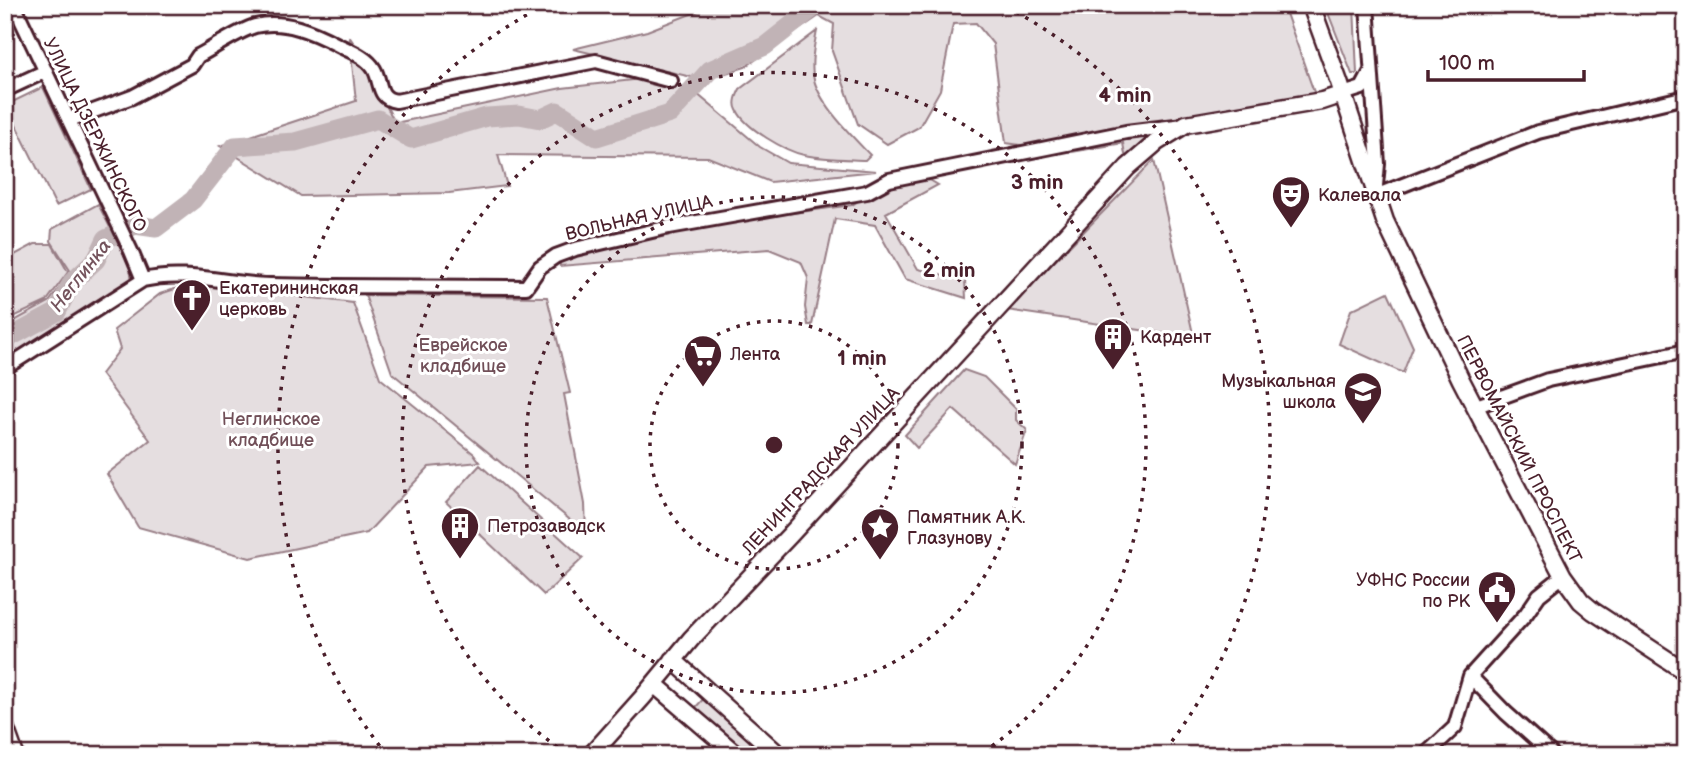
<svg xmlns="http://www.w3.org/2000/svg" width="1691" height="760" font-family="'Balsamiq Sans',sans-serif">
	<rect width="100%" height="100%" fill="#fff"/>
	<filter id="ink" filterUnits="userSpaceOnUse"><feTurbulence type="fractalNoise" baseFrequency=".0143" numOctaves="2"/><feDisplacementMap in="SourceGraphic" scale="14" xChannelSelector="R" yChannelSelector="G"/><feConvolveMatrix kernelMatrix="1 2 1 2 8 2 1 2 1" color-interpolation-filters="sRGB"/></filter>
	<g filter="url(#ink)">
		<path fill="#e5dee0" stroke="#987e86" stroke-width="2" d="M714,5H1283L1315,95L1150,134L1126,160L1123,143L1072,152L1006,143L993,44L976,23L953,24L940,90L919,127L887,144L858,124L832,51L834,24L819,16L745,67L704,80L573,49L647,31Z
			M1325,5H1354L1357,74H1352Z
			M817,31C814,46 811,60 813,75C817,102 852,136 870,155L865,160C845,159 824,159 804,155C785,151 745,128 737,110C733,103 737,95 740,89Z
			M349,36L359,51L395,123L562,88L642,79L690,88L760,147L788,163L876,171L770,182L708,157L498,155L507,186L449,193L301,196L220,146L356,101Z
			M43,87L91,189L56,206L6,105Z
			M1154,160L1194,338L1007,310Z
			M923,176L938,185L886,213L918,269L965,280L966,298L905,279L875,225L835,219L812,325H808L805,307L808,278L801,262L769,249L560,266V260L624,242L734,221L852,205L888,181Z
			M98,204L130,266L132,282L5,360V326L49,302L71,272L51,241L52,229Z
			M35,244H52L68,272L46,302L5,321V260Z
			M184,286H216L353,303L380,378L474,454L480,462L429,467L367,533L250,558L138,527L107,474L150,440L101,374L120,349L114,330L160,294Z
			M1388,292L1413,347L1403,373L1339,344L1351,310Z
			M365,295L547,297L570,393L564,394L585,504L586,533L392,373Z
			M964,370L984,377L1016,409V420L1027,430L1015,464L953,409L917,448L905,435Z
			M480,465L583,558L544,595L446,502Z
			M707,695L771,755H744L694,709Z"/>
		<g fill="none" stroke-linecap="round" stroke-linejoin="round">
			<path stroke="#c1b3b6" stroke-width="19" d="M5,340L57,312L72,282L96,260L106,239L135,225L156,228L193,200L235,146L295,142L378,119L411,139L487,117L519,115L540,119L557,111L597,137L670,114L710,70L765,46L817,5"/>
			<g stroke="#4a1f2b" stroke-width="18">
				<path id="minor" d="M14,5L131,251L143,280
					M1367,5L1378,164L1375,196L1538,132L1686,97
					M5,90L46,71
					M1343,94L1362,88L1370,73
					M69,120L132,97L192,65L198,56C213,48 240,30 255,26C285,19 313,32 338,45C350,51 367,57 374,69C382,83 377,98 396,101L596,61L671,81
					M5,368L143,280C186,270 227,284 270,285C355,287 441,286 526,287L540,267L556,256L575,249L669,227L867,192L889,180L1126,132L1184,125
					M1474,407L1548,380L1686,351
					M1470,676L1506,713L1553,755
					M1425,755L1455,727L1470,676L1526,614L1539,595L1563,576"/>
			</g>
			<g stroke="#4a1f2b" stroke-width="21">
				<path id="major" d="M1311,5L1339,82L1385,221L1461,380L1563,576L1581,601L1593,611L1686,672
					M673,660L779,755
					M654,684L737,755
					M5,727L15,755
					M591,755L643,697L691,639L790,535L1128,167L1157,142L1186,124L1322,101L1343,94"/>
			</g>
			<use href="#minor" stroke="#fff" stroke-width="12"/>
			<use href="#major" stroke="#fff" stroke-width="16"/>
		</g>
	</g>
	<g fill="none" stroke="#4a1f2b" stroke-width="3.5" stroke-dasharray="3.5 7">
		<circle cx="774" cy="445" r="124"/>
		<circle cx="774" cy="445" r="248"/>
		<path d="M566 753A372 372 0 1 1 982 753"/>
		<path d="M386 754A496 496 0 0 1 541 7M1007 7A496 496 0 0 1 1162 754"/>
	</g>
	<defs>
		<g id="theatre-pin" transform="scale(2.0125)"><path d="M0 17L-7.5 6A9.5 9.5 0 1 1 7.5 6Z" fill="#4a1f2b" stroke="#fff"/><path d="M-5-5.5Q0-4 5-5.5V0Q5 5 0 6Q-5 5-5 0ZM-3.3-2.5H-1v1.5H-3.3ZM1-2.5H3.3v1.5H1ZM-2.8 1Q0 5.5 2.8 1Z" fill="#fff"/></g>
		<g id="church-pin" transform="scale(2.0125)"><path d="M0 17L-7.5 6A9.5 9.5 0 1 1 7.5 6Z" fill="#4a1f2b" stroke="#fff"/><path d="M-1.2-6h2.4v3.5h3.3v2.4h-3.3V6h-2.4V-.1h-3.3v-2.4h3.3Z" fill="#fff"/></g>
		<g id="building-pin" transform="scale(2.0125)"><path d="M0 17L-7.5 6A9.5 9.5 0 1 1 7.5 6Z" fill="#4a1f2b" stroke="#fff"/><path d="M-4-6H4V6H1V3H-1V6H-4ZM-2.5-4.3h1.7v1.8h-1.7ZM.8-4.3h1.7v1.8H.8ZM-2.5-1h1.7V.8h-1.7ZM.8-1h1.7V.8H.8Z" fill="#fff"/></g>
		<g id="supermarket-pin" transform="scale(2.0125)"><path d="M0 17L-7.5 6A9.5 9.5 0 1 1 7.5 6Z" fill="#4a1f2b" stroke="#fff"/><path d="M-6-5.5h2.5l.6 2H6L4.5 2H-2.5L-4.4-4H-6ZM-1.5 3.2a1.3 1.3 0 1 0 .1 0ZM3 3.2a1.3 1.3 0 1 0 .1 0Z" fill="#fff"/></g>
		<g id="school-pin" transform="scale(2.0125)"><path d="M0 17L-7.5 6A9.5 9.5 0 1 1 7.5 6Z" fill="#4a1f2b" stroke="#fff"/><path d="M0-5L7-2L0 1L-7-2ZM-4 1L0 2.5L4 1V4Q0 6-4 4Z" fill="#fff"/></g>
		<g id="sight-pin" transform="scale(2.0125)"><path d="M0 17L-7.5 6A9.5 9.5 0 1 1 7.5 6Z" fill="#4a1f2b" stroke="#fff"/><path d="M0-6L1.8-2.2L6-1.7L2.9 1.2L3.7 5.4L0 3.3L-3.7 5.4L-2.9 1.2L-6-1.7L-1.8-2.2Z" fill="#fff"/></g>
		<g id="civic-pin" transform="scale(2.0125)"><path d="M0 17L-7.5 6A9.5 9.5 0 1 1 7.5 6Z" fill="#4a1f2b" stroke="#fff"/><path d="M-.6-6.5H3V-4.5H.6V-3L4-1V1h2V6H-6V1h2V-1L-.6-3ZM-1.2 2.5V6h2.4V2.5Z" fill="#fff"/></g>
	</defs>
	<g fill-rule="evenodd">
		<use href="#theatre-pin" x="1291" y="195"/>
		<use href="#church-pin" x="192" y="298"/>
		<use href="#building-pin" x="1113" y="337"/>
		<use href="#supermarket-pin" x="703" y="354"/>
		<use href="#school-pin" x="1363" y="391"/>
		<use href="#building-pin" x="460" y="526"/>
		<use href="#sight-pin" x="880" y="527"/>
		<use href="#civic-pin" x="1497" y="590"/>
	</g>
	<g text-anchor="middle" dominant-baseline="central" stroke-width="6" stroke-linejoin="round" paint-order="stroke">
		<g font-size="18" fill="#4a1f2b" stroke="#fff">
			<text transform="translate(95 135) rotate(64)">УЛИЦА ДЗЕРЖИНСКОГО</text>
			<text transform="translate(639 218) rotate(-13)">ВОЛЬНАЯ УЛИЦА</text>
			<text transform="translate(1519 449) rotate(63)">ПЕРВОМАЙСКИЙ ПРОСПЕКТ</text>
			<text transform="translate(821 471) rotate(-47)">ЛЕНИНГРАДСКАЯ УЛИЦА</text>
		</g>
		<g font-size="18" fill="#4a1f2b" stroke="#fff" text-anchor="start">
			<text x="1318" y="195">Калевала</text>
			<text x="219" y="288">Екатерининская<tspan x="219" dy="21">церковь</tspan></text>
			<text x="1140" y="337">Кардент</text>
			<text x="730" y="354">Лента</text>
			<text x="1336" y="381" text-anchor="end">Музыкальная<tspan x="1336" dy="21">школа</tspan></text>
			<text x="907" y="517">Памятник А.К.<tspan x="907" dy="21">Глазунову</tspan></text>
			<text x="487" y="526">Петрозаводск</text>
			<text x="1470" y="580" text-anchor="end">УФНС России<tspan x="1470" dy="21">по РК</tspan></text>
		</g>
		<g font-size="18" fill="#714f58" stroke="#fff">
			<text x="463" y="345">Еврейское<tspan x="463" dy="21">кладбище</tspan></text>
			<text x="271" y="419">Неглинское<tspan x="271" dy="21">кладбище</tspan></text>
		</g>
		<g font-size="19" font-style="italic" fill="#74535c" stroke="#fff">
			<text transform="translate(81 276) rotate(-52)">Неглинка</text>
		</g>
	</g>
	<circle cx="774" cy="445" r="10" fill="#4a1f2b" stroke="#fff" stroke-width="3.5"/>
	<g font-size="21" text-anchor="middle" font-weight="bold" fill="#4a1f2b" stroke="#fff" stroke-width="6" stroke-linejoin="round" paint-order="stroke">
		<text x="1125" y="102">4 min</text>
		<text x="1037" y="189">3 min</text>
		<text x="949" y="277">2 min</text>
		<text x="862" y="365">1 min</text>
	</g>
	<rect width="1691" height="760" fill="none" stroke="#fff" stroke-width="28"/>
	<rect x="14" y="14" width="1663" height="732" fill="none" stroke="#4a1f2b" stroke-width="2.5" filter="url(#ink)"/>
	<path d="M1428 70v10h156v-10" fill="none" stroke="#4a1f2b" stroke-width="3.5"/>
	<text x="1439" y="70" font-size="21" fill="#4a1f2b" stroke="#ffffff" stroke-width="5" paint-order="stroke">100 m</text>
</svg>
